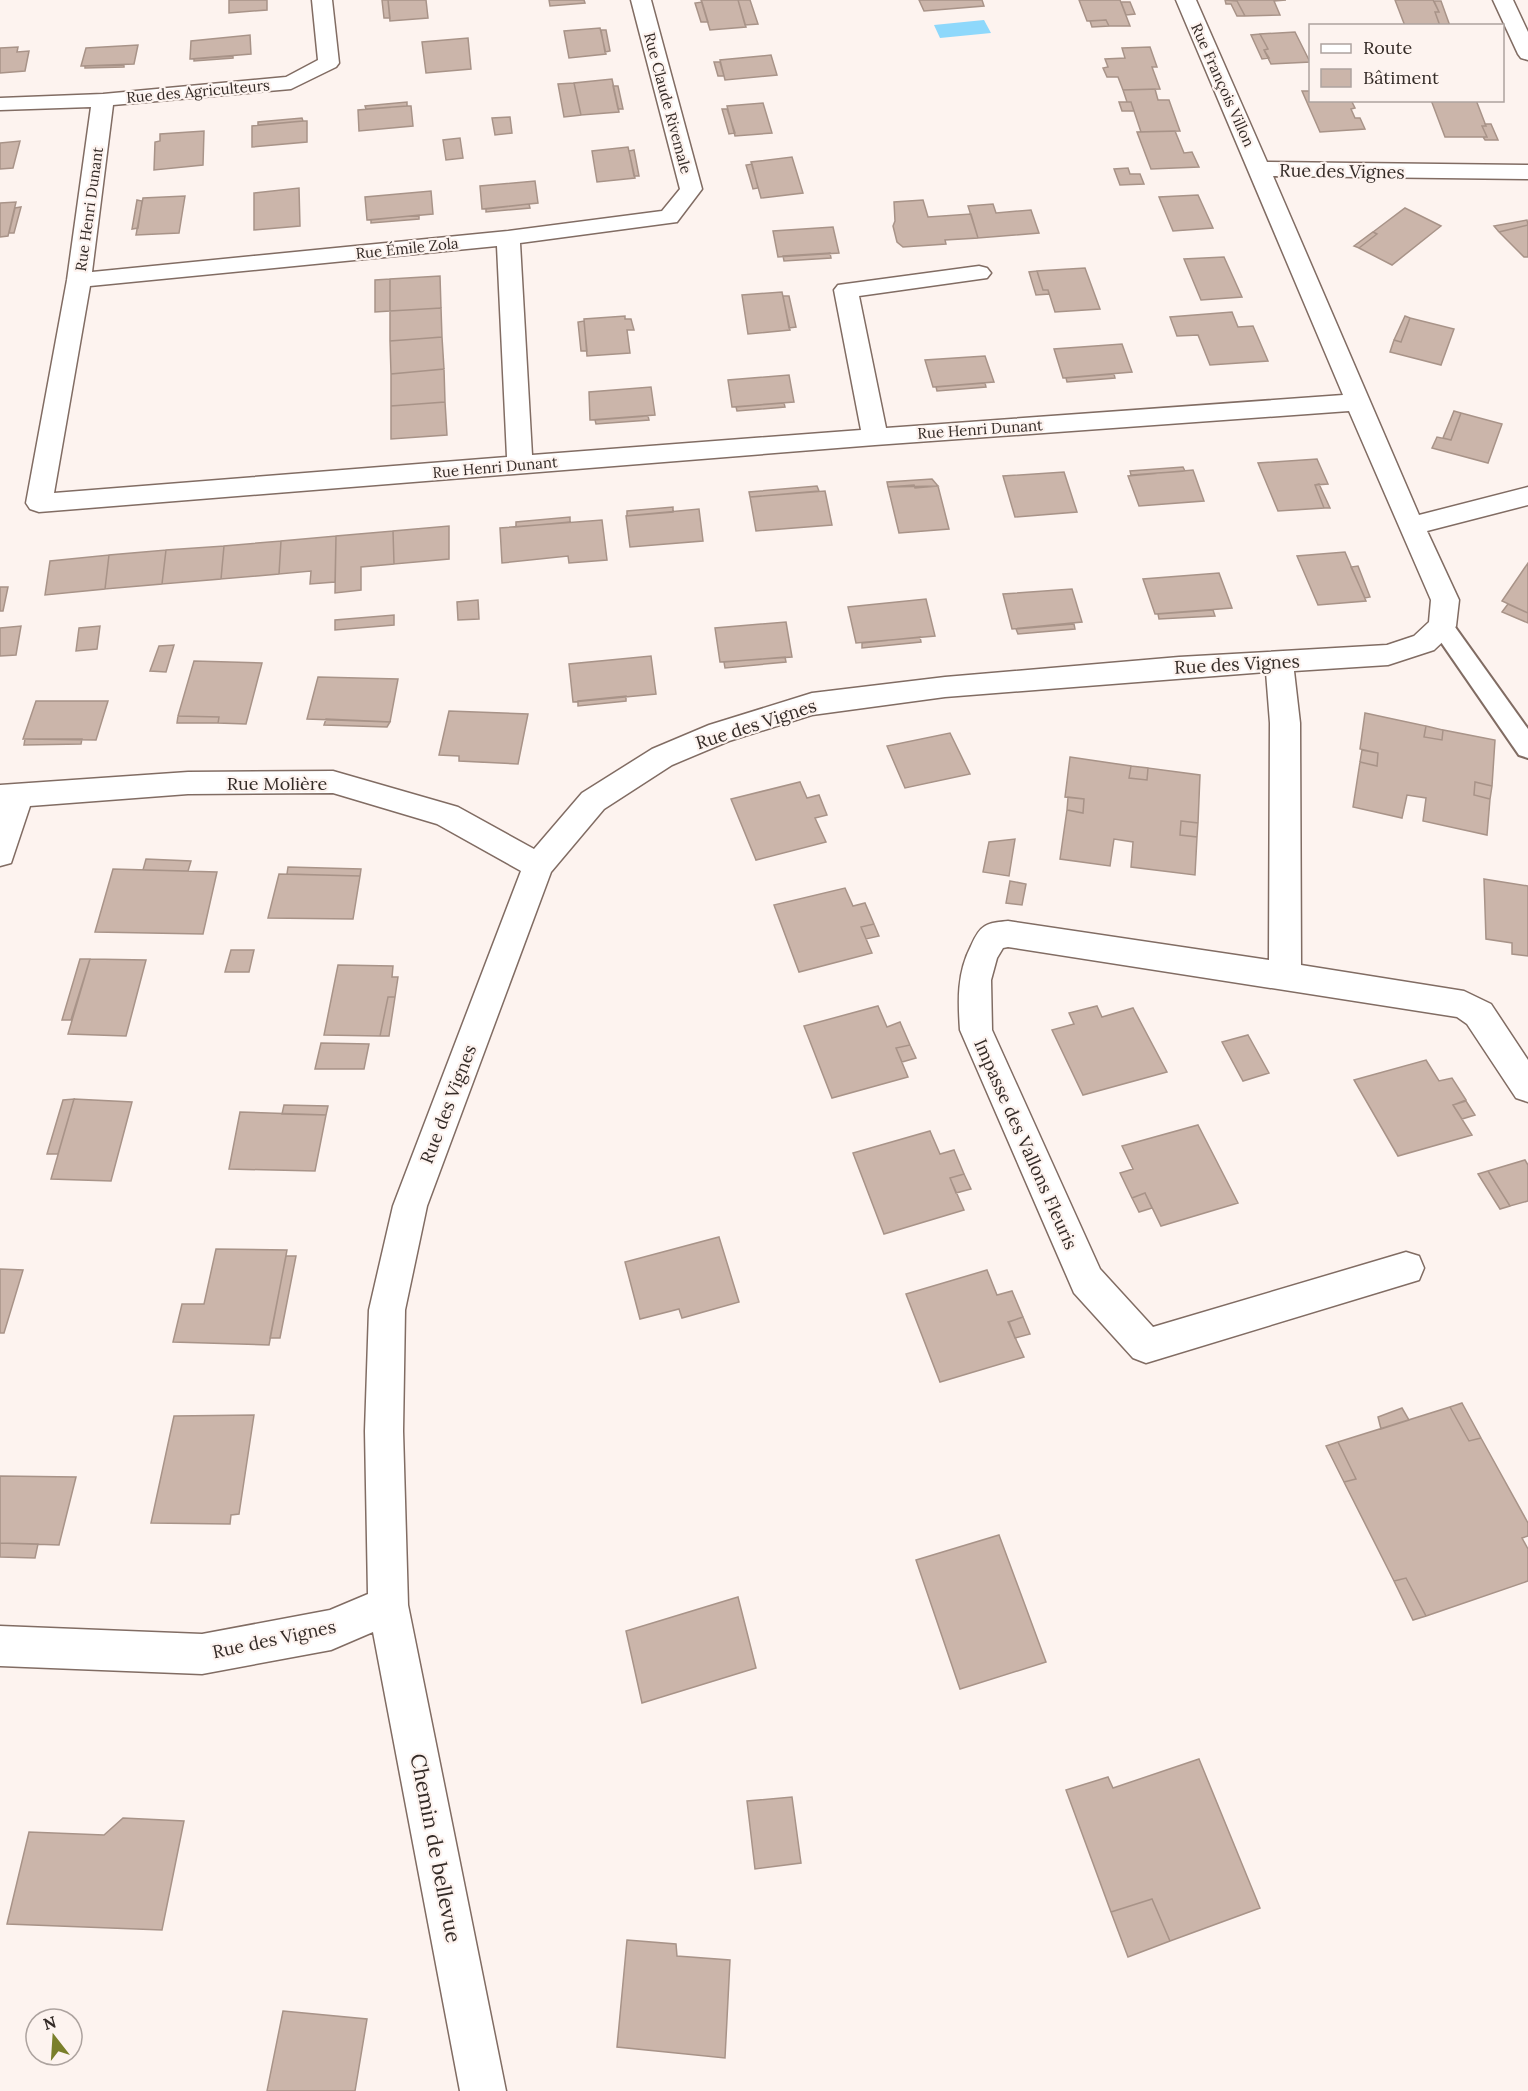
<svg xmlns="http://www.w3.org/2000/svg" width="1528" height="2091" font-family="Lora,serif">
	<rect width="100%" height="100%" fill="#fdf3ef"/>
	<path fill="#8ed8fb" d="M984,20L991,33L940,38L934,25Z"/>
	<path fill="#cbb5aa" stroke="#a89388" stroke-width="1.5" d="M229,0H267V10L229,13Z
		M382,0H388L390,18H384Z
		M388,0H426L428,18L390,21Z
		M549,0H584L585,3L550,6Z
		M701,0H738L746,27L710,30Z
		M738,0H750L758,24L745,25Z
		M919,0H982L984,6L924,11Z
		M1079,0H1120L1130,26H1109L1106,20L1087,21Z
		M1225,0L1237,1L1245,16H1237L1231,4H1226Z
		M1231,0H1286L1274,1L1280,15L1245,16L1237,1Z
		M1395,0H1433L1439,12H1435L1440,26H1405Z
		M1434,1H1441L1450,26H1440L1435,12H1439Z
		M702,2L708,22H701L695,3Z
		M1121,2H1130L1135,14L1126,15Z
		M1106,20L1109,26L1092,27L1090,21Z
		M600,28L606,54L569,58L564,31Z
		M601,30H606L610,51L605,52Z
		M1295,32L1310,62L1271,64L1264,50L1268,49L1260,34Z
		M1260,34L1268,49L1264,50L1269,58L1262,59L1251,35Z
		M250,35L251,54L190,59L191,41Z
		M468,38L471,69L426,73L422,42Z
		M138,45L134,64L81,66L86,48Z
		M18,47L17,52L29,51L25,71L0,73V48Z
		M1150,47L1157,67H1152L1160,89L1123,90L1118,77H1107L1103,68L1108,67L1105,59L1125,58L1122,48Z
		M771,55L777,75L725,80L720,60Z
		M233,56V58L194,61V59Z
		M714,62H720L724,76H718Z
		M124,65V67L85,68V66Z
		M612,79L619,112L581,115L574,83Z
		M574,83L581,115L564,117L558,84Z
		M613,86H618L623,109H618Z
		M1155,89L1158,100H1169L1180,131L1141,132L1131,102H1127L1123,90Z
		M1302,91H1310V100H1351L1355,108L1351,109L1355,118H1360L1365,129L1320,132Z
		M1431,100H1476L1486,126H1482L1487,137H1445Z
		M407,102V106L366,109L365,106Z
		M1119,102H1131L1134,111H1122Z
		M763,103L772,133L735,136L727,106Z
		M407,106H411L413,126L359,131L358,110Z
		M722,109H727L735,133L729,134Z
		M510,117L512,133L495,135L492,118Z
		M302,118L303,121L258,125V122Z
		M303,121H307V142L252,147V126Z
		M1485,124H1491L1498,140H1485L1483,137H1487L1482,126H1486Z
		M204,131L203,165L154,170L155,142L160,141V134Z
		M1175,131L1184,153L1192,152L1199,167L1151,169L1137,132Z
		M460,138L463,158L446,160L443,140Z
		M20,141L13,168L0,169V143Z
		M628,147L635,178L597,182L592,151Z
		M634,150L639,176H634L629,151Z
		M792,157L803,193L761,198L751,162Z
		M752,164L758,188L753,189L746,165Z
		M1128,168L1130,174H1140L1144,184L1120,185L1114,169Z
		M535,181L538,203L482,209L480,186Z
		M299,188L300,226L254,230V193Z
		M431,191L433,214L367,220L365,197Z
		M1198,195L1213,228L1173,231L1159,197Z
		M185,196L179,233L136,235L143,198Z
		M137,200L142,201L138,228L132,229Z
		M923,200L928,217L971,214L978,238L945,240L946,244L903,247L897,242L893,226L895,221L894,202Z
		M16,202L8,236L0,237V203Z
		M529,204L530,208L486,212V209Z
		M993,204L996,213L1031,210L1039,233L978,238L968,206Z
		M21,207L14,233H9L15,208Z
		M1405,208L1441,226L1392,265L1359,248L1377,234L1373,232Z
		M419,215V219L371,223V220Z
		M1527,220L1528,225L1499,232L1494,226Z
		M1528,225V257H1524L1499,232Z
		M833,227L839,253L778,257L773,231Z
		M1373,232L1377,234L1359,248L1354,246Z
		M830,253L831,258L784,261L783,256Z
		M1224,257L1242,297L1201,300L1184,259Z
		M1085,268L1100,309L1055,312L1048,290H1043L1037,271Z
		M1037,271L1043,290H1048L1049,294L1036,295L1029,272Z
		M440,276L441,308L390,311V279Z
		M390,279V311L375,312V280Z
		M782,292L790,330L748,334L742,295Z
		M783,296H789L796,327L789,328Z
		M441,308L442,337L390,341V311Z
		M1232,312L1238,327L1253,326L1268,361L1210,365L1198,335L1177,336L1170,317Z
		M625,316V319H631L634,330H627L630,353L587,356L584,319Z
		M1405,316L1410,318L1401,342L1394,340Z
		M1410,318L1454,329L1441,365L1390,352L1394,340L1401,342Z
		M584,321L587,351H581L578,322Z
		M442,337L444,369L391,374L390,341Z
		M1122,344L1132,372L1063,378L1054,349Z
		M985,356L994,382L933,387L925,360Z
		M444,369L445,402L391,406V374Z
		M1114,374L1115,378L1067,382L1066,378Z
		M789,375L794,402L732,407L728,380Z
		M985,383L986,387L937,391L936,387Z
		M651,387L655,415L590,420L589,392Z
		M445,402L447,435L391,439V406Z
		M784,403L785,407L737,411L736,407Z
		M1454,411L1461,413L1451,440L1443,438Z
		M1461,413L1502,424L1488,463L1432,448L1437,437L1451,440Z
		M648,416L649,420L596,424L595,420Z
		M1317,459L1328,484L1315,485L1324,508L1278,511L1258,463Z
		M1183,467L1185,471L1131,475L1130,471Z
		M1193,470L1204,501L1139,506L1128,476Z
		M1064,472L1077,512L1015,517L1003,476Z
		M932,479L938,486L888,487L887,482Z
		M1319,484L1330,508H1324L1315,485Z
		M914,485L915,488L938,486L949,529L899,533L888,487Z
		M817,486L819,491L750,497L749,492Z
		M825,491L832,525L756,531L750,497Z
		M673,507V512L627,516V511Z
		M699,509L703,541L630,547L626,516Z
		M570,517V522L516,527V522Z
		M602,520L607,560L569,563L568,556L502,563L500,528Z
		M449,526V559L394,564L393,531Z
		M393,531L394,564L361,567V590L335,593L336,536Z
		M336,536L335,582L310,584L311,571L279,574L281,541Z
		M281,541L279,574L221,579L224,546Z
		M224,546L221,579L162,584L166,550Z
		M166,550L162,584L105,589L109,555Z
		M1345,552L1366,601L1318,605L1297,556Z
		M109,555L105,589L45,595L50,561Z
		M1528,563V613L1502,601Z
		M1358,566L1370,597L1365,598L1351,567Z
		M1219,573L1232,608L1155,614L1143,579Z
		M0,587H8L3,611H0Z
		M1072,589L1082,622L1012,629L1003,594Z
		M926,599L935,636L856,643L848,607Z
		M478,600L479,619L458,620L457,602Z
		M1508,604L1528,613V623L1502,612Z
		M1213,610L1215,616L1159,619L1158,614Z
		M394,615V625L335,630V620Z
		M786,622L792,657L720,662L715,628Z
		M1074,624L1075,629L1018,634L1016,629Z
		M21,626L16,655L0,656V628Z
		M100,626L97,649L76,651L79,628Z
		M920,637L921,642L862,648V643Z
		M174,645L166,672L150,671L159,646Z
		M651,656L656,694L573,702L569,664Z
		M785,657L786,662L725,668L724,662Z
		M194,661L262,663L246,724L218,723L219,717L178,716Z
		M318,677L398,679L390,722L307,719Z
		M626,696V701L578,706V701Z
		M36,701H108L96,740L23,739Z
		M449,711L528,714L518,764L459,761V756L439,755Z
		M1365,713L1426,726L1424,737L1442,740L1443,730L1495,740L1492,786L1475,782L1474,795L1490,799L1487,835L1423,821L1426,798L1407,795L1402,818L1353,807L1360,762L1377,766L1378,753L1360,749Z
		M178,716L219,717L218,723H177Z
		M326,719L390,722L387,727L324,725Z
		M1426,726L1443,730L1442,740L1424,737Z
		M950,733L970,774L905,788L887,746Z
		M25,739H82L81,744L24,745Z
		M1362,750L1378,753L1377,766L1360,762Z
		M1070,757L1131,766L1129,778L1147,780L1148,768L1200,775L1198,823L1181,821L1180,835L1197,837L1195,875L1131,867L1133,842L1114,839L1110,866L1060,859L1067,810L1083,813L1084,799L1065,797Z
		M1131,766L1148,768L1147,780L1129,778Z
		M800,782L807,798L819,795L827,815L815,818L826,842L756,860L731,799Z
		M1475,782L1492,786L1490,799L1474,795Z
		M1068,797L1084,799L1083,813L1067,810Z
		M1181,821L1198,823L1197,837L1180,835Z
		M1015,839L1009,876L983,872L989,842Z
		M146,859L191,861L188,871L143,870Z
		M288,867L361,869L360,876L287,874Z
		M113,869L217,872L203,934L95,932Z
		M279,874L360,876L353,919L268,918Z
		M1484,879L1528,886V956L1512,954V943L1486,939Z
		M1010,881L1026,884L1022,905L1006,903Z
		M845,888L853,906L865,903L874,924L861,927L872,953L799,972L774,905Z
		M874,924L879,936L866,939L861,927Z
		M231,950H254L249,972H225Z
		M80,959H90L71,1020H62Z
		M90,959L146,960L126,1036L68,1034Z
		M338,965L393,966L392,977H398L395,997H388L380,1036L324,1035Z
		M388,997H395L389,1036H380Z
		M878,1006L887,1027L900,1022L910,1045L896,1048L908,1077L832,1098L804,1026Z
		M1097,1006L1102,1017L1133,1008L1167,1072L1083,1095L1052,1030L1074,1024L1069,1013Z
		M1248,1035L1269,1073L1243,1081L1222,1042Z
		M321,1043L369,1044L364,1069H315Z
		M910,1045L916,1058L902,1062L896,1048Z
		M1426,1060L1439,1081L1452,1078L1466,1100L1453,1105L1472,1135L1398,1156L1354,1080Z
		M74,1099L58,1154H47L63,1100Z
		M74,1099L132,1102L111,1181L51,1179Z
		M1466,1101L1475,1115L1462,1119L1453,1105Z
		M284,1105L328,1106L326,1115L282,1114Z
		M240,1112L326,1115L315,1171L229,1169Z
		M1198,1125L1238,1203L1161,1226L1145,1193L1132,1198L1120,1173L1133,1169L1122,1146Z
		M930,1131L940,1154L954,1150L964,1174L950,1178L964,1210L884,1234L853,1153Z
		M1525,1160L1528,1165V1201L1510,1206L1488,1171Z
		M1488,1171L1510,1206L1500,1209L1478,1174Z
		M964,1174L971,1189L956,1193L950,1178Z
		M1145,1193L1152,1208L1139,1212L1132,1198Z
		M719,1237L739,1302L682,1318L679,1309L640,1319L625,1262Z
		M216,1249L287,1250L269,1345L173,1342L182,1304H204Z
		M286,1256H296L280,1338H270Z
		M0,1269L23,1270L4,1333H0Z
		M987,1270L997,1295L1012,1291L1023,1317L1008,1322L1024,1357L940,1382L906,1294Z
		M1023,1317L1030,1334L1015,1338L1009,1322Z
		M1462,1403L1481,1438L1469,1441L1450,1407Z
		M1450,1407L1469,1441L1481,1438L1528,1523V1536L1522,1538L1528,1549V1581L1426,1616L1406,1578L1394,1581L1344,1482L1356,1479L1338,1442Z
		M1402,1408L1409,1420L1381,1429L1378,1417Z
		M254,1415L239,1514L231,1515L230,1524L151,1523L174,1416Z
		M1338,1442L1356,1479L1344,1482L1326,1446Z
		M0,1476L76,1477L59,1545L0,1543Z
		M999,1535L1046,1662L960,1689L916,1560Z
		M0,1543L38,1544L35,1558L0,1557Z
		M1406,1578L1426,1616L1413,1620L1394,1581Z
		M738,1597L756,1668L642,1703L626,1631Z
		M1199,1759L1260,1908L1170,1941L1152,1899L1111,1912L1066,1790L1108,1777L1113,1788Z
		M792,1797L801,1863L755,1869L747,1801Z
		M123,1818L184,1821L162,1930L7,1924L29,1832L104,1835Z
		M1152,1899L1170,1941L1128,1957L1111,1912Z
		M627,1940L676,1944L677,1956L730,1960L725,2058L617,2047Z
		M283,2011L367,2019L355,2091H267Z"/>
	<g fill="none" stroke-linecap="round" stroke-linejoin="round">
		<g stroke="#816c63" stroke-width="4">
			<path id="service" d="M1442,617L1450,620L1528,729V758L1519,755L1434,632L1430,626L1434,620Z"/>
		</g>
		<g stroke="#816c63" stroke-width="3">
			<path id="minor" d="M312,0H332L339,63L336,67L291,89L113,105L92,272L508,231L662,211L680,189L631,0H651L702,189L677,222L520,243L532,455L861,430L834,290L838,285L979,266L987,268L991,273L987,278L859,296L886,428L1343,395L1176,0H1196L1267,162L1528,165V179L1273,176L1419,515L1528,487V505L1427,531L1459,600L1456,626L1452,633L1434,650L1388,665L1294,671L1300,723L1301,965L1464,991L1491,1004L1528,1060V1102L1516,1098L1467,1024L1457,1017L1008,947L1003,948L997,958L991,980L992,1030L1100,1269L1153,1327L1406,1252L1419,1256L1424,1268L1419,1280L1146,1363L1133,1358L1074,1293L960,1030C958,1000 957,973 971,946C974,939 978,930 985,926C991,922 1000,922 1008,921L1269,960L1270,723L1266,672L945,697L812,715L729,741L672,765L604,809L551,872L427,1206L405,1310L403,1431L408,1605L506,2091H460L373,1632L331,1650L202,1674L0,1666V1626L202,1634L330,1610L368,1594L365,1431L369,1310L393,1206L521,871L437,824L333,793L188,794L30,806L11,863L0,866V785L188,772L333,771L458,807L534,849L582,793L652,749L709,725L812,693L945,677L1179,657L1387,645L1414,636L1429,622L1431,600L1349,411L875,445L39,512L30,509L26,503L67,280L91,107L0,110V98L103,94L286,77L318,60ZM497,246L507,457L54,493L90,286Z
				M1493,0H1513L1528,32V60L1521,58L1518,54Z"/>
		</g>
		<use href="#service" fill="#fff" fill-rule="evenodd"/>
		<use href="#minor" fill="#fff" fill-rule="evenodd"/>
	</g>
	<g text-anchor="middle" dominant-baseline="central" stroke-width="4.5" stroke-linejoin="round" paint-order="stroke">
		<g font-size="15" fill="#342b27" stroke="#fdf3ef">
			<text transform="translate(1223 85) rotate(66)">Rue François Villon</text>
			<text transform="translate(198 91) rotate(-5)">Rue des Agriculteurs</text>
			<text transform="translate(668 103) rotate(75)">Rue Claude Rivemale</text>
			<text transform="translate(89 209) rotate(-82)">Rue Henri Dunant</text>
			<text transform="translate(407 248) rotate(-6)">Rue Émile Zola</text>
			<text transform="translate(980 429) rotate(-4)">Rue Henri Dunant</text>
			<text transform="translate(495 467) rotate(-5)">Rue Henri Dunant</text>
		</g>
		<g font-size="18" fill="#342b27" stroke="#fdf3ef">
			<text transform="translate(1342 171) rotate(1)">Rue des Vignes</text>
			<text transform="translate(1237 664) rotate(-3)">Rue des Vignes</text>
			<text transform="translate(756 724) rotate(-18)">Rue des Vignes</text>
			<text x="277" y="783">Rue Molière</text>
			<text transform="translate(448 1104) rotate(-69)">Rue des Vignes</text>
			<text transform="translate(1026 1144) rotate(66)">Impasse des Vallons Fleuris</text>
			<text transform="translate(274 1639) rotate(-12)">Rue des Vignes</text>
		</g>
		<g font-size="21" fill="#342b27" stroke="#fdf3ef">
			<text transform="translate(436 1848) rotate(79)">Chemin de bellevue</text>
		</g>
	</g>
	<rect x="1309" y="24" width="195" height="78" fill="#fdf3ef" stroke="#ada39f" stroke-width="1.5"/>
	<rect x="1321" y="44" width="30" height="9" fill="#ffffff" stroke="#ada39f" stroke-width="1.5"/>
	<text x="1363" y="54" font-size="18" fill="#342b27">Route</text>
	<rect x="1321" y="69" width="30" height="18" fill="#cbb5aa" stroke="#ada39f" stroke-width="1.5"/>
	<text x="1363" y="84" font-size="18" fill="#342b27">Bâtiment</text>
	<g transform="translate(54 2037) rotate(343)"><circle r="28" fill="#fdf3ef" stroke="#ada39f" stroke-width="1.5"/>
	<path d="M0-4.5L10 22L0 15L-10 22Z" fill="#7a7f2a"/>
	<text y="-9" font-size="16" font-weight="bold" text-anchor="middle" fill="#342b27">N</text>
	</g>
</svg>
